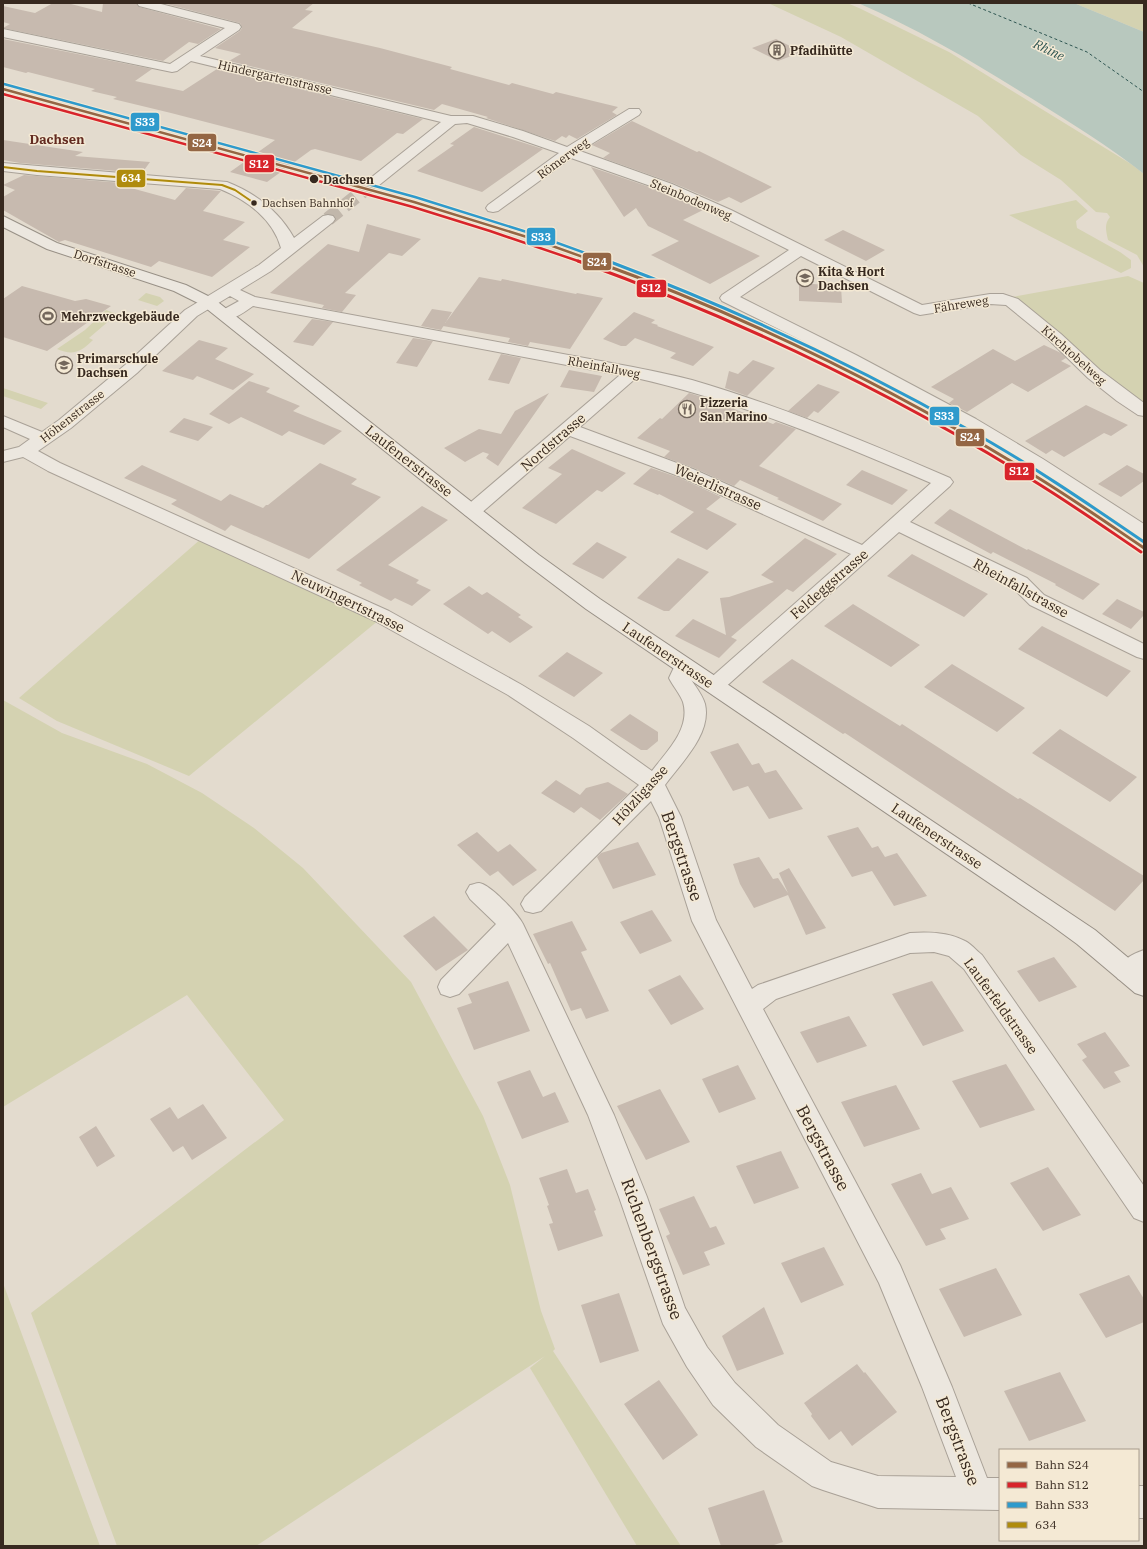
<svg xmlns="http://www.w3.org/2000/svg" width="1147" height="1549" font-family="'IBM Plex Serif',serif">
	<rect width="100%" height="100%" fill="#e3dbce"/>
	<path fill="#d4d2b1" d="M768,3H847L859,8L949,52L1131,164L1144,174V267L1137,255L1108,240C1106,231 1104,224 1110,217L1107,213L1096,212L1061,180L1021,155L978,116L841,37Z
		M1074,3H1144V32Z
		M1076,200L1088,211L1076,221L1077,228L1120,252L1131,260V268L1121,273L1009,215Z
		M1128,276L1144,283V408L1012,297Z
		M146,293L160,297L164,301L157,306L138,300Z
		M106,310L117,314L89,338L93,340C81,352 73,356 57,349L85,330Z
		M3,388L48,403L41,409L3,396Z
		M202,538L379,620L189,776L57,721L19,698Z
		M3,700L62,733L147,764L202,793L254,828L303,868L411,982L483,1116L510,1185L541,1311L555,1349L553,1351L681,1546H637L530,1368L545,1356L256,1546H117L31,1313L284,1120L187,995L3,1107Z
		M3,1283L100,1546H3Z"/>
	<path fill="#b8c8be" d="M858,3H1074L1144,32V174C1109,146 1069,122 1031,98C975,63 918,29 858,3Z"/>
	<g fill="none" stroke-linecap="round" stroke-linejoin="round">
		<path stroke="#2f5652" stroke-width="1" stroke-dasharray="3 2.5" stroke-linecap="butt" d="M968,3L1087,52L1144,92"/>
	</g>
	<path fill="#c7baaf" d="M53,3H67L102,12L103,3H136L139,7L221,29L198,44L189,42L163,61L3,28L10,24L3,22V6L35,13Z
		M163,3H314L305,10L313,11L292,28L380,48L452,67L450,69L509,85L512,83L553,94L556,92L618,107L612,112L617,115L577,139L569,135L566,138L562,136L555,141L486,118L488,117L442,104L434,110L229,61L241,54L215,48L240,31L242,28L240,23Z
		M3,39L152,69L135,81L183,91L217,69L423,119L403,134L397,133L361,161L315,149L311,150L267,182L230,172L275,140L171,113L113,99L117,97L91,91L95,89L28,72L26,73L3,67Z
		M776,39L802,52L778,61L752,48Z
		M632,121L697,152L699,151L772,187L741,203L729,197L718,202L673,183L603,158L610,153L592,145Z
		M474,127L543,149L482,192L417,171L454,145L450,144Z
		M3,140L83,152L75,156L150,162L142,173L20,163L3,160Z
		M591,167L661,191L703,210L683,220L760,256L710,284L651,255L679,241L648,226L636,208L624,217Z
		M24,175L134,184L131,188L175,200L186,188L221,191L203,211L245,222L223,240L250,247L212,277L159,261L151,267L65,240L59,242L3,210V197L15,190L3,185Z
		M367,224L421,239L402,256L389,253L345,293L356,295L342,312L322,308L324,305L270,293L328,244L359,252Z
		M843,230L885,250L866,261L824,240Z
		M479,277L501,281L502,279L576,294L577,293L603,298L570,349L530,342L528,346L508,342L510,338L443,326Z
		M799,283L841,286L842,303L799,301Z
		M22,286L75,301L86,299L111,306L47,351L3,337V299Z
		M432,309L452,312L441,330L421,326Z
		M634,312L655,320L651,323L658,325L657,326L714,347L693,366L670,358L676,353L635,338L626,346H621L603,339Z
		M312,319L333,322L313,346L293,342Z
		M413,338L433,341L417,367L396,363Z
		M199,340L228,348L215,359L254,374L233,390L197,376L193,380L162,371Z
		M1044,345L1061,353L1066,358L1061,361L1071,366L1028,392L1012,383L967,412L949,403L954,399L931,387L993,349L1015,361Z
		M501,354L521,358L509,384L488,380Z
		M753,360L775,368L747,396L725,388L729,371L738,374Z
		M569,370L602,376L594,392L560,387Z
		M249,381L270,388L266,392L300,406L293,411L342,431L324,445L289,431L282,436L241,417L229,424L209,414Z
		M818,384L840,392L818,413L814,411L807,418L788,411Z
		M549,393L498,466L486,458L489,454L483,452L465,462L444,448L479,429L501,434L515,411Z
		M689,393L735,407L734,409L773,424L776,422L796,429L759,466L842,504L823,521L777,499L779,498L740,480L734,486L694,468L664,457L670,451L637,438L660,418L662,419Z
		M1086,405L1128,425L1111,436L1104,433L1064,457L1052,450L1046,454L1025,441Z
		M184,418L213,427L198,441L169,432Z
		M572,449L626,473L602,492L597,490L556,524L522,508L562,474L548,468Z
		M320,463L357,479L351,484L381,497L309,559L231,525L225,531L171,504L177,500L124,478L142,465L221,501L230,494L263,508L266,505H268Z
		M1127,465L1144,474V481L1121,497L1098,484Z
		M651,468L680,478L721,497L706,509L737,524L707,550L670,532L694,512L659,494L658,495L633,484Z
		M862,470L890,482L908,490L892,505L846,485Z
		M422,506L448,520L388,565L419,580L416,583L431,590L412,606L395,598L391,601L359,585L362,583L336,570Z
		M950,509L1027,550L1028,549L1100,584L1083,600L1055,585L1056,584L993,552L991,554L934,523Z
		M805,538L837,554L793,592L787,589L731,637L737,640L719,658L675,636L693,619L726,635L720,598L729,597L774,582L761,575Z
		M597,542L627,557L603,579L572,564Z
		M912,554L988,594L964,617L887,576Z
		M678,558L709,572L669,611H664L637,598Z
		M469,586L482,595L487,592L521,615L518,617L533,627L510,643L492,631L488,634L443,604Z
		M1117,599L1144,612V615L1131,629L1102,614Z
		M853,604L920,645L891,667L824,626Z
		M1042,626L1131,671L1107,697L1018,649Z
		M567,652L603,673L574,697L538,676Z
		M792,659L900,726L902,724L1018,799L1020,798L1144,876V880L1115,911L845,733L843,734L762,682Z
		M952,664L1025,708L997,732L924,687Z
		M630,714L658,732V741L647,750H641L610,730Z
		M1060,729L1137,777L1110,802L1032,753Z
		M738,743L752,765L759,763L765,773L776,770L803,809L769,819L748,786L733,791L710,752Z
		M556,780L580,795L586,788L608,782L628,794L600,820L581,807L574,813L541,793Z
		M858,827L872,848L878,846L885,857L897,853L927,896L894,906L872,871L852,877L827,836Z
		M477,832L498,852L510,844L537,870L513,886L498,871L490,876L457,845Z
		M638,842L656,875L613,889L597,857L601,853Z
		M759,857L773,879L778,878L788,893L779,873L789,868L826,928L806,935L788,895L754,908L740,884L733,864Z
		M652,910L672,941L640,954L620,922Z
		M434,916L468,950L436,971L403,936Z
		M572,921L587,950L581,952L609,1011L586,1019L581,1008L571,1011L550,963L548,964L533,934Z
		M1054,957L1077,987L1039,1002L1017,971Z
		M680,975L704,1009L671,1025L648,990Z
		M508,981L530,1031L474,1050L457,1008L472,1003L468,994Z
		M932,981L964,1031L923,1046L892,994Z
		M849,1016L867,1046L817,1063L800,1032Z
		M1105,1032L1130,1066L1114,1072L1121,1082L1104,1089L1082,1060L1087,1057L1077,1044Z
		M1006,1064L1035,1110L980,1128L952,1081Z
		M738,1065L756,1099L719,1113L702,1079Z
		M530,1070L543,1097L555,1092L569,1122L522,1139L497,1082Z
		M896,1085L920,1129L864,1147L841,1102Z
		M660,1089L690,1142L646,1160L617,1106Z
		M203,1104L227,1138L192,1160L183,1146L173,1152L150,1119L170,1107L178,1119Z
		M96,1126L115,1156L97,1167L79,1137Z
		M781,1151L799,1188L754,1204L736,1166Z
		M1048,1167L1081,1215L1043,1231L1010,1183Z
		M567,1169L576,1193L588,1189L596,1210L594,1211L603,1236L558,1251L549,1224L553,1223L547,1206L549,1205L539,1178Z
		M921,1173L932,1194L951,1187L969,1219L940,1229L946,1239L926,1246L891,1184Z
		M694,1196L710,1228L716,1226L725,1244L704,1252L710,1265L683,1275L666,1236L670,1234L659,1209Z
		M824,1247L844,1285L801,1303L781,1263Z
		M996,1268L1022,1315L964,1337L939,1289Z
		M1129,1275L1144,1299V1322L1106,1338L1079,1294Z
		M619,1293L639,1351L600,1363L581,1305Z
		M764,1307L784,1354L737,1371L722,1336Z
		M857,1364L864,1373L865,1372L897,1412L852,1446L841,1431L829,1440L811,1416L812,1414L804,1403Z
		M1060,1372L1086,1421L1029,1441L1004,1391Z
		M659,1380L698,1435L663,1460L624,1404Z
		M764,1490L783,1542L771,1546H721L708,1508Z"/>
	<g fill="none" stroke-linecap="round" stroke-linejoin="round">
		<path stroke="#c1b7ab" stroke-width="14" stroke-dasharray="14 7" stroke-linecap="butt" d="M328,219L373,183"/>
		<g stroke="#a9a197" stroke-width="2">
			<path id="street" d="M137,3H157L239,24L241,27L239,30L200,56L451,116H473L523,131L567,147L629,109H639L641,112L639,115L580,151L672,184L731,210L922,305L990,294H1003L1018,299L1061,334L1100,370L1144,403V416L1138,415L1117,401L1088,378L1049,340L1006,305L990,304L920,315L914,313L801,256L740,297L856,355L976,419L1043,459L1144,524V539L1137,537C1087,504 1037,470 985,439C900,389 811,345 722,301L720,298L722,295L789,250L721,216L662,190L571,158L498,211L493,212L488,211L486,208L488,205L559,153L513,137L467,123L455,124L378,186L373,187L368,186L366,183L368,180L441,122L191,61L177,71L172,72L3,37V29L170,64L225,28L139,6Z
				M3,163L227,182C255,193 279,211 294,238L323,216L328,215L333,216L335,219L333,222L271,271L240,290L255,297L633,367C653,371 673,375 692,380C781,406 866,442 950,478L953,482L950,486L910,522L1027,578L1044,595L1144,644V659L1137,657L1030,605L1013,588L899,532L721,691L714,693L707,691L704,686L707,681L851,554L681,477L570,436L479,515L472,517L465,515L463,511L465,507L620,375L253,306C243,313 232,322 219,318L217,315L219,312L239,301L230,296L197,316L137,373L71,428L38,451L60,463L389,611L522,685L589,726L652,771C666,752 691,729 683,702C680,694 673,686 669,678L677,661L684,659L691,661L694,666L690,678C695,686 702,694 705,704C712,734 681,763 665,785L681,817L716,920L752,989L758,985L910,933C928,932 948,932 965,941C971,944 976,950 982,955L1144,1186V1222L1134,1218L964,969L949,956L934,952L910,953L776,999L763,1009L900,1265L952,1387L987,1478H1000V1510L878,1508L823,1490L812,1486L756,1447L713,1405L687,1367L663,1324L619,1197L588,1115L508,943L459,994L450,997L441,994L438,987L441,980L496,924L470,899L466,892L470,885C472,885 476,883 479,883C490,884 518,914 523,924L614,1115L647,1197L685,1308L707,1347L735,1383L778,1425L831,1462L878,1476L956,1477L922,1387L879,1283L692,921L659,817L651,801L541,911L533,913L525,911L521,904L525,897L639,785L573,738L508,695L375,621L48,471L23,457L3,462V451L19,447L30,439L3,427V416L42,432L59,420L125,365L185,310L259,265L281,248C273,219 247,200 220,189L37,175L3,171ZM636,378C739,401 835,442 931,483L862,545L693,469L580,427Z
				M1144,950V973C1135,980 1129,983 1118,979L1115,972C1120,961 1132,954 1144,950Z
				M1138,1486H1144V1518H1138Z"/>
		</g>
		<g stroke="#989086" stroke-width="2">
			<path id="secondary" d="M3,216L57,243L186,285L214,299L539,555L600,599L1095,930L1144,971V996L1135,993L1077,944L1051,925L586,609L525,563L202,305L174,291L47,249L3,227Z"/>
		</g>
		<use href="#street" fill="#ece7df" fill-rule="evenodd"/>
		<use href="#secondary" fill="#ece7df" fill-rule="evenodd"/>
		<g stroke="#f4e9d4" stroke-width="4">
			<path id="bus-1" d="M3,167L37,171L222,185L235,190L254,203"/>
		</g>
		<use href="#bus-1" stroke="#af8b0c" stroke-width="2"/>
		<g stroke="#f4e9d4" stroke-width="4.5">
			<path id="rail-1-far1" d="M3,89L414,202L530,238L597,262"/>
		</g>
		<g stroke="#f4e9d4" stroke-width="5.5">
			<path id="rail-1" d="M594,261C746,316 894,389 1032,474C1070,497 1107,523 1144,548"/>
		</g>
		<g stroke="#f4e9d4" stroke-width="4.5">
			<path id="rail-2-far1" d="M3,94L413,207L490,231L581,262"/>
		</g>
		<g stroke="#f4e9d4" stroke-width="5.5">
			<path id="rail-2" d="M578,261C735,318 887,390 1029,478C1067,501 1104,527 1141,552"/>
		</g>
		<g stroke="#f4e9d4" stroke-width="4.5">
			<path id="rail-3-far1" d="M4,84L415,197L530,233L610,262"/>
		</g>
		<g stroke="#f4e9d4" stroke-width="5.5">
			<path id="rail-3" d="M608,261C732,308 853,364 969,430C1030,464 1087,503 1144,542"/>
		</g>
		<use href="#rail-1-far1" stroke="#946644" stroke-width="2.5"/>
		<use href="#rail-1" stroke="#946644" stroke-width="3"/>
		<use href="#rail-2-far1" stroke="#d8242b" stroke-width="2.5"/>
		<use href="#rail-2" stroke="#d8242b" stroke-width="3"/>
		<use href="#rail-3-far1" stroke="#2e9acc" stroke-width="2.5"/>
		<use href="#rail-3" stroke="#2e9acc" stroke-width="3"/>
	</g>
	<defs>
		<g id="building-ring" transform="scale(0.9)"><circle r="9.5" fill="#f4e9d4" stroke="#73675c" stroke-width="1.5"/><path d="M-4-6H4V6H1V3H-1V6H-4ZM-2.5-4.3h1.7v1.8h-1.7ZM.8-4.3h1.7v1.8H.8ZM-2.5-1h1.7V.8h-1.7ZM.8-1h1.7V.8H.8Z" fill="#73675c"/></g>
		<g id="school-ring" transform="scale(0.9)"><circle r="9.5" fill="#f4e9d4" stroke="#73675c" stroke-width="1.5"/><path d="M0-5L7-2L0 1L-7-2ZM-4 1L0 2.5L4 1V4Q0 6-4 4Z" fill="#73675c"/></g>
		<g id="stadium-ring" transform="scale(0.9)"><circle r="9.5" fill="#f4e9d4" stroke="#73675c" stroke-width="1.5"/><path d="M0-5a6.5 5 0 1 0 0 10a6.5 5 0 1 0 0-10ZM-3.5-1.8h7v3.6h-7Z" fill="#73675c"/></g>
		<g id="restaurant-ring" transform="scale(0.9)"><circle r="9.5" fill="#f4e9d4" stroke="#73675c" stroke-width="1.5"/><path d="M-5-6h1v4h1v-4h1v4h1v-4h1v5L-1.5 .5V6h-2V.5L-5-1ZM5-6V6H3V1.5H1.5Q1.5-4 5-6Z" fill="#73675c"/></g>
	</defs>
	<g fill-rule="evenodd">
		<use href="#building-ring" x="777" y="50"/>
		<use href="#school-ring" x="805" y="278"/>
		<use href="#stadium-ring" x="48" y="316"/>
		<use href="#school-ring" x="64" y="365"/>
		<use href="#restaurant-ring" x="687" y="409"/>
	</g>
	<g fill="#37291f" stroke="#f4e9d4" stroke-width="1.5">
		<circle cx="314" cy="179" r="5"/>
		<circle cx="254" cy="203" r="3.5"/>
	</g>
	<g text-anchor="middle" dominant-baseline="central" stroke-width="3" stroke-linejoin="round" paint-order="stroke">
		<g font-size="11" fill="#37291f" stroke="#f4e9d4" text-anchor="start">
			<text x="262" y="203">Dachsen Bahnhof</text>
		</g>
		<g font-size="12" font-weight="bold" fill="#37291f" stroke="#f4e9d4" text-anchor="start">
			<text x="790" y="50">Pfadihütte</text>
			<text x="818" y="271">Kita &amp; Hort<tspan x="818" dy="14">Dachsen</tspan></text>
			<text x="61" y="316">Mehrzweckgebäude</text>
			<text x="77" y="358">Primarschule<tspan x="77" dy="14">Dachsen</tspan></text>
			<text x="700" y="402">Pizzeria<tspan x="700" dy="14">San Marino</tspan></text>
		</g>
		<g font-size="12" fill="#37291f" stroke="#f4e9d4">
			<text transform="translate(275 77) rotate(13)">Hindergartenstrasse</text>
			<text transform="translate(563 158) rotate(-36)">Römerweg</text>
			<text transform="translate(691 199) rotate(23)">Steinbodenweg</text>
			<text transform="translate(105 263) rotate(18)">Dorfstrasse</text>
			<text transform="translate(961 304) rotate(-9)">Fähreweg</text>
			<text transform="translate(1074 355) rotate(42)">Kirchtobelweg</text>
			<text transform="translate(604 367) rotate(11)">Rheinfallweg</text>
			<text transform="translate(72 416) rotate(-38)">Höhenstrasse</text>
		</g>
		<g font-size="12" font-weight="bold" fill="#37291f" stroke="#f4e9d4" text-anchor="start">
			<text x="323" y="179">Dachsen</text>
		</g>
		<g font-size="13" font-style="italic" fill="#2f5652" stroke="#f4e9d4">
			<text transform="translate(1049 50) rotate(26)">Rhine</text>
		</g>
		<g font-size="13" font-weight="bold" fill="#622a20" stroke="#f4e9d4">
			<text x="57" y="139">Dachsen</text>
		</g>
		<g font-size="14" fill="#37291f" stroke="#f4e9d4">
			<text transform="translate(553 442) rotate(-41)">Nordstrasse</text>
			<text transform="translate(409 461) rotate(38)">Laufenerstrasse</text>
			<text transform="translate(718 487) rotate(24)">Weierlistrasse</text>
			<text transform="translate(829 584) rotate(-41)">Feldeggstrasse</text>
			<text transform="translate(1021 588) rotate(29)">Rheinfallstrasse</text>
			<text transform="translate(348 601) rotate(26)">Neuwingertstrasse</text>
			<text transform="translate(668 655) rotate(34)">Laufenerstrasse</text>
			<text transform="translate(640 795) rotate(-48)">Hölzligasse</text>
			<text transform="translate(937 836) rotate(34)">Laufenerstrasse</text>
			<text transform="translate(1001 1006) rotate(54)">Lauferfeldstrasse</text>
		</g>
		<g font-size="17" fill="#37291f" stroke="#f4e9d4">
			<text transform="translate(682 856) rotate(71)">Bergstrasse</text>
			<text transform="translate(823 1148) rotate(62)">Bergstrasse</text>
			<text transform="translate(652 1249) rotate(70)">Richenbergstrasse</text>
			<text transform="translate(958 1441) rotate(69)">Bergstrasse</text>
		</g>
	</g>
	<g stroke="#f4e9d4" stroke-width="1.5">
		<rect x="130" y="112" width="30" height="20" rx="4" fill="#2e9acc"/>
		<rect x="187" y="133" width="30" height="19" rx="4" fill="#946644"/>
		<rect x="244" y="154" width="31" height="19" rx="4" fill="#d8242b"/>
		<rect x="116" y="169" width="30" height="19" rx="4" fill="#af8b0c"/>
		<rect x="526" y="227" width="30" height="19" rx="4" fill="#2e9acc"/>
		<rect x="582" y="252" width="30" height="19" rx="4" fill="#946644"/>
		<rect x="636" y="279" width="31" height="19" rx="4" fill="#d8242b"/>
		<rect x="929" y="406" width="31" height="20" rx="4" fill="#2e9acc"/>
		<rect x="955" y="428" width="30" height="19" rx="4" fill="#946644"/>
		<rect x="1004" y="462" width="31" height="19" rx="4" fill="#d8242b"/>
	</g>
	<g font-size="11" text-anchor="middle" font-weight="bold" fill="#fff">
		<text x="145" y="126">S33</text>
		<text x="202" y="147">S24</text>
		<text x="259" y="168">S12</text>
		<text x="131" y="182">634</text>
		<text x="541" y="241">S33</text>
		<text x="597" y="266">S24</text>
		<text x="651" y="292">S12</text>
		<text x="944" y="420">S33</text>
		<text x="970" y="441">S24</text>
		<text x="1019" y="475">S12</text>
	</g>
	<rect width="1147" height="1549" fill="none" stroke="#37291f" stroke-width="8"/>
	<rect x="999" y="1449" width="140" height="92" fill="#f4e9d4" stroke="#a89c8c"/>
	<rect x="1007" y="1462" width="20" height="6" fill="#946644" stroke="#a89c8c"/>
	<text x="1035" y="1469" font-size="12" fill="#37291f">Bahn S24</text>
	<rect x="1007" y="1482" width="20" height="6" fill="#d8242b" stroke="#a89c8c"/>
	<text x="1035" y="1489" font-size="12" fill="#37291f">Bahn S12</text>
	<rect x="1007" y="1502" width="20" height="6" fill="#2e9acc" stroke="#a89c8c"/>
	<text x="1035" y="1509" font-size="12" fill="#37291f">Bahn S33</text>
	<rect x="1007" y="1522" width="20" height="6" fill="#af8b0c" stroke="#a89c8c"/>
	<text x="1035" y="1529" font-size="12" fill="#37291f">634</text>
</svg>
